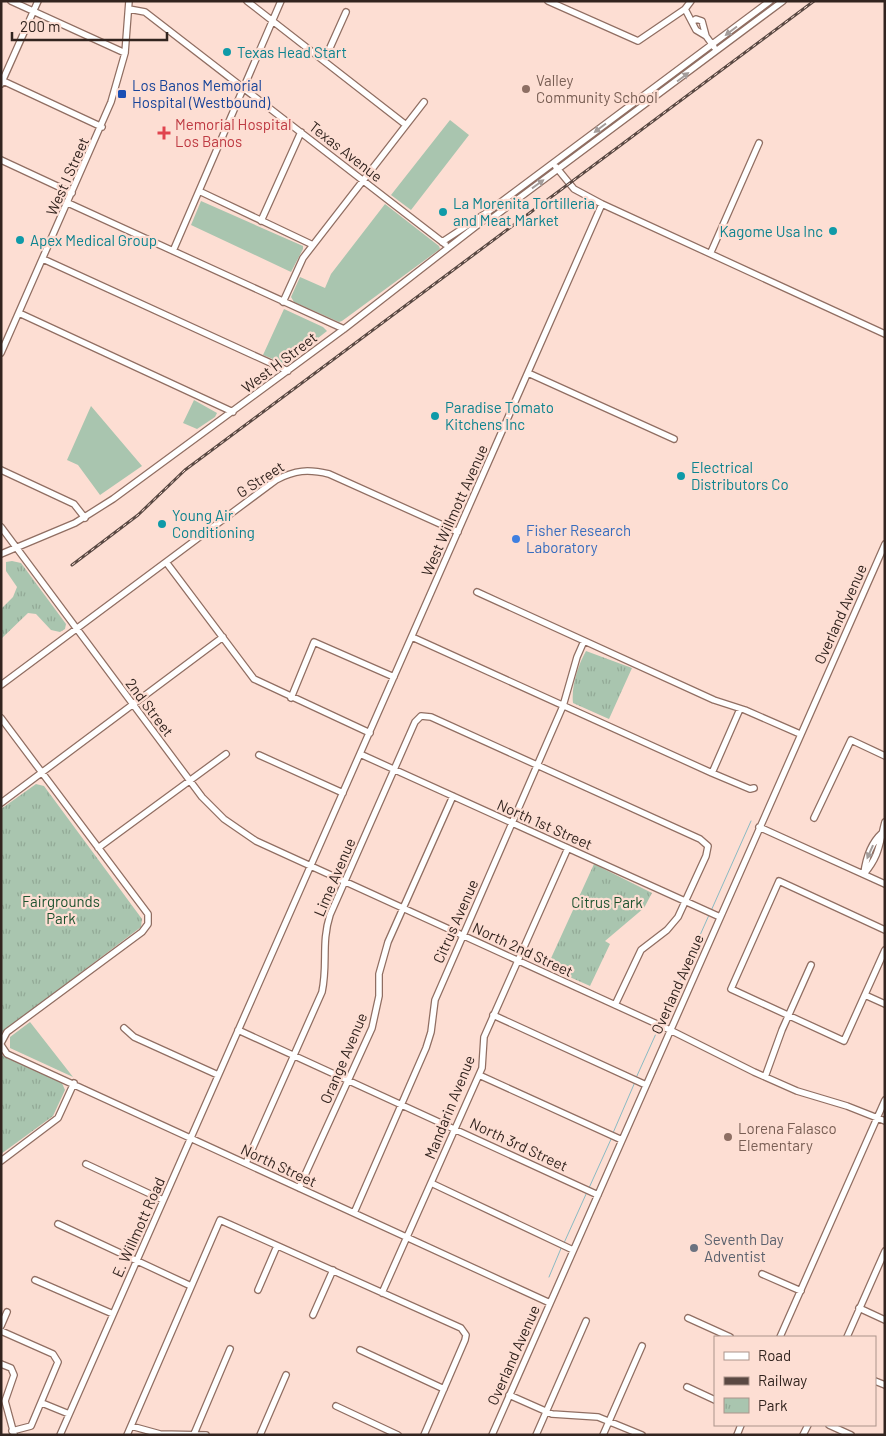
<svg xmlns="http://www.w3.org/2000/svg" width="886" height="1436" font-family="Barlow,sans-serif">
	<defs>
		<pattern id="park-tufts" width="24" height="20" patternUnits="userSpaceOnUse" patternTransform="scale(1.25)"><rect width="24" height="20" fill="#a9c5af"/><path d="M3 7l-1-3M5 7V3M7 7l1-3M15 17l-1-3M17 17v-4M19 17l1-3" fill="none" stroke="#92a996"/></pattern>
	</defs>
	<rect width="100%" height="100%" fill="#fdded3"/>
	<path fill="#a9c5af" d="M450,120L469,135L411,210L391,195Z
		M201,201L303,246V249L291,272L191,225Z
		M385,204L439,246L440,249L342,321L339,322L294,302L291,297L300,277L325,288L331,274Z
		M284,309L323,327L327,331L285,364L263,355Z
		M194,400L217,413L215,417L197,429L183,423Z
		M91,406L142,466L100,495L78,465L67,460Z
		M30,1022L73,1077L10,1048V1037Z"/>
	<path fill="url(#park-tufts)" d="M12,561L21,563L66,624L65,629L60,632L51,630L36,614L28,613L1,639V609L13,597L17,587L6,571V562Z
		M586,651L632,668L609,719L573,703C571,687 578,665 586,651Z
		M36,784L44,786L142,919L141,927L1,1033V809Z
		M594,864L652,893L644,908L605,941L610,944L590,986L547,967Z
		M1,1055L62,1083L65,1090L53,1116L1,1154Z"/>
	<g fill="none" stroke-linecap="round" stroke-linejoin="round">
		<path stroke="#8abac3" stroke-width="1" d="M711,911L751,821
			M661,1023L709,915
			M636,1078L659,1027
			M613,1133L635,1082
			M589,1188L612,1137
			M564,1243L587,1192
			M549,1277L562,1246"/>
		<g stroke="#906e62" stroke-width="8">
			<path id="minor" d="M11,1L125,53
				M247,1L406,125
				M548,1L638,41L685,9L691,1
				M129,9L145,12L445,244
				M685,9L696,30L706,36L714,47
				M692,22L696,19L702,21L706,36
				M324,61L346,12
				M1,80L102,127
				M1,84L38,1
				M1,160L72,193
				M556,167L574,189L602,204L885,334
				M199,191L313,245
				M68,203L344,329
				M261,221L301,132
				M442,242L489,211L770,1
				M173,251L281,1
				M711,252L759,143
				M43,259L288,371
				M283,302L303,258L424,102
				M19,313L233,412
				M1,353L111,102L125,53L129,1
				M528,373L674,439
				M1,470L74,504L85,518
				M1,527L202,797L224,819L256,841L670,1030L754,1072L797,1091L847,1106L885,1121
				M1,554L75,523L113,499L344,329L484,220L491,219L783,1
				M166,562L254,679L370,733
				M477,592L714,700L745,710L800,734
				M412,637L712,773L750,789L754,788
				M1,685L276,480C295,470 308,469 329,474L458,532
				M291,698L314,642L394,677
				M1,718L148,914V924L142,932L7,1032L1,1043
				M360,754L720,917
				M259,755L343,793
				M712,773L740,709
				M1,803L223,637
				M814,818L851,740L885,756
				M759,827L885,884
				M98,848L226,754
				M864,873C866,858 871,843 882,833
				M864,874C880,855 879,844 885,822
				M885,930L779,881L731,989L844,1041L885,950
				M865,995L885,1004
				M493,1015L646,1085
				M124,1028L134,1037L218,1075
				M238,1030L598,1195
				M1,1045L7,1054L550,1303
				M479,1075L622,1140
				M765,1077L782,1030L811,965
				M1,1161L58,1118L74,1083
				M246,1163L322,992C328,964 321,943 330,915L415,722L421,716L431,717L700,839L708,846L706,856L678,917L667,930L641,950L615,1005
				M86,1164L163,1200
				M431,1183L573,1250
				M299,1188L372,1028L379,996V974L388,942L453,796
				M354,1213L426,1048L431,1032L435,1000L563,706L577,657L584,641
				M58,1224L191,1286
				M762,1274L801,1291
				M35,1280L113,1314
				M258,1290L277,1246
				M382,1293L482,1068L484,1037L568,848
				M859,1308L885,1320
				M313,1315L333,1270
				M688,1318L730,1337
				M1,1326L7,1312
				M1,1331L53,1354L58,1362L31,1426L12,1431
				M780,1337L885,1100
				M847,1337L885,1251
				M360,1350L444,1389
				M1,1364L11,1368L14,1375L5,1401L14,1434
				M875,1381L885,1385
				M687,1387L715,1400
				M509,1395L552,1414L598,1417L642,1435
				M42,1403L69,1414
				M336,1406L398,1435
				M829,1425L851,1435
				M131,1426L160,1434L206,1435
				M194,1434L230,1349
				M60,1435L602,204
				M127,1435L220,1220L461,1328L466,1335L465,1340L424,1435
				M260,1435L286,1375
				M492,1435L885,544
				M536,1435L586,1321
				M603,1435L642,1346
				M737,1435L741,1425
				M803,1435L808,1425"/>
		</g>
		<use href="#minor" stroke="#fff" stroke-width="5.5"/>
		<g stroke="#5a4943" stroke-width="3">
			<path id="rail" d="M72,565L138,515L185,470L814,1"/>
		</g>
		<use href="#rail" stroke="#fdded3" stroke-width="1" stroke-dasharray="4" stroke-linecap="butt"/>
	</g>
	<defs><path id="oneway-solid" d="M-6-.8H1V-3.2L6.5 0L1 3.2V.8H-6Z" transform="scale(1.25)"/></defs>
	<g fill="#a39c9a">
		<use href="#oneway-solid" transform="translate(731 31) rotate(143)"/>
		<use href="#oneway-solid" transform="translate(683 77) rotate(-37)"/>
		<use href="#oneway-solid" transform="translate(600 128) rotate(143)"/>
		<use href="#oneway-solid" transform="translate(538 184) rotate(-36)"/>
		<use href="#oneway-solid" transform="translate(870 852) rotate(114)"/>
	</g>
	<g fill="#0f9aa8" stroke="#fdded3" stroke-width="2">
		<circle cx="227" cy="52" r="5"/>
		<circle cx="443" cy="212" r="5"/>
		<circle cx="833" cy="231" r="5"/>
		<circle cx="20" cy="240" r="5"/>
		<circle cx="435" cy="416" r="5"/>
		<circle cx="681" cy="476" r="5"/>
		<circle cx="162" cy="524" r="5"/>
	</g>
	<g fill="#8d6e63" stroke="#fdded3" stroke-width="2">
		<circle cx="526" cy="89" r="5"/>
		<circle cx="728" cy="1137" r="5"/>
	</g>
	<rect fill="#1a4fb4" stroke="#fdded3" stroke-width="2" x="117" y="89" width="10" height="10" rx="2.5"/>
	<path fill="#e0444e" stroke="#fdded3" stroke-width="2" d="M161.5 125.5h5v5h5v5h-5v5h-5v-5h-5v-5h5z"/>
	<circle fill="#3f7fe0" stroke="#fdded3" stroke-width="2" cx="516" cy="539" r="5"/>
	<circle fill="#6b7280" stroke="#fdded3" stroke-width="2" cx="694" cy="1248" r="5"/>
	<g text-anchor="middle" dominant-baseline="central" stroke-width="4.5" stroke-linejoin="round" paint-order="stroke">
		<g font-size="15" fill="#0d838f" stroke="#fdded3" text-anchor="start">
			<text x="237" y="52">Texas Head Start</text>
			<text x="453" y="203">La Morenita Tortilleria<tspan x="453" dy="17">and Meat Market</tspan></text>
			<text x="823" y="231" text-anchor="end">Kagome Usa Inc</text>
			<text x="30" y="240">Apex Medical Group</text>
			<text x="445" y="407">Paradise Tomato<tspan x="445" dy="17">Kitchens Inc</tspan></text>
			<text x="691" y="467">Electrical<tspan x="691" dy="17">Distributors Co</tspan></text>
			<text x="172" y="515">Young Air<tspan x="172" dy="17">Conditioning</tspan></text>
		</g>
		<g font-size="15" fill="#785e54" stroke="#fdded3" text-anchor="start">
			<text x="536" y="80">Valley<tspan x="536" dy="17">Community School</tspan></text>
			<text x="738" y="1128">Lorena Falasco<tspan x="738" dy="17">Elementary</tspan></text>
		</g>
		<g font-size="15" fill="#164399" stroke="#fdded3" text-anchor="start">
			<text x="132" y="85">Los Banos Memorial<tspan x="132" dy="17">Hospital (Westbound)</tspan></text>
		</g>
		<g font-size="15" fill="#be3a42" stroke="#fdded3" text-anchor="start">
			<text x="175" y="124">Memorial Hospital<tspan x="175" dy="17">Los Banos</tspan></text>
		</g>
		<g font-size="15" fill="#32241f" stroke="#fdded3">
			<text transform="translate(346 151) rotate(38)">Texas Avenue</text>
			<text transform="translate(67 176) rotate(-66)">West I Street</text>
			<text transform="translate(279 362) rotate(-37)">West H Street</text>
			<text transform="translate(260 479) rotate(-33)">G Street</text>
			<text transform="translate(454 510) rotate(-66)">West Willmott Avenue</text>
			<text transform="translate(840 614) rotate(-66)">Overland Avenue</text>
			<text transform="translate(150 707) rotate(53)">2nd Street</text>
			<text transform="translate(545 824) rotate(24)">North 1st Street</text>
			<text transform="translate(334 877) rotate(-67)">Lime Avenue</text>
			<text transform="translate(455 921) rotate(-66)">Citrus Avenue</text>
			<text transform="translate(523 949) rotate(25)">North 2nd Street</text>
			<text transform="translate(677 984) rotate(-66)">Overland Avenue</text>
			<text transform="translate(343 1058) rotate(-67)">Orange Avenue</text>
			<text transform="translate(449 1107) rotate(-68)">Mandarin Avenue</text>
			<text transform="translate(519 1144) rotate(25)">North 3rd Street</text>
			<text transform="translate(279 1165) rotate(25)">North Street</text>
			<text transform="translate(138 1227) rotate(-66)">E. Willmott Road</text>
			<text transform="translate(513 1355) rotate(-66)">Overland Avenue</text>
		</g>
		<g font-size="15" fill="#366cbe" stroke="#fdded3" text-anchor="start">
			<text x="526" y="530">Fisher Research<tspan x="526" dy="17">Laboratory</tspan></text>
		</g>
		<g font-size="15" fill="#1e5330" stroke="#fdded3">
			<text x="61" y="901">Fairgrounds<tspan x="61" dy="17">Park</tspan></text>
			<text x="607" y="902">Citrus Park</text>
		</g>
		<g font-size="15" fill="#5b616d" stroke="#fdded3" text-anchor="start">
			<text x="704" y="1239">Seventh Day<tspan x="704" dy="17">Adventist</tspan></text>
		</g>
	</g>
	<rect width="886" height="1436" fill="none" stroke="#32241f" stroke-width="5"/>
	<rect x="714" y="1336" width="162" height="90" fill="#fdded3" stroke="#ac948b"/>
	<rect x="724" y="1352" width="25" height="8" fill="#ffffff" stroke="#ac948b"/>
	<text x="758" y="1361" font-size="15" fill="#32241f">Road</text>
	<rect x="724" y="1377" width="25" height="8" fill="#5a4943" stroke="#ac948b"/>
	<text x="758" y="1386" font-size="15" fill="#32241f">Railway</text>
	<rect x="724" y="1398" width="25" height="15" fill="url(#park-tufts)" stroke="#ac948b"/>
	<text x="758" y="1411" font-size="15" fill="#32241f">Park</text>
	<path d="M12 32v8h155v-8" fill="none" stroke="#32241f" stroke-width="2.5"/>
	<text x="20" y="32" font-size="15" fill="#32241f" stroke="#fdded3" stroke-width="4" paint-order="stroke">200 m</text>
</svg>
